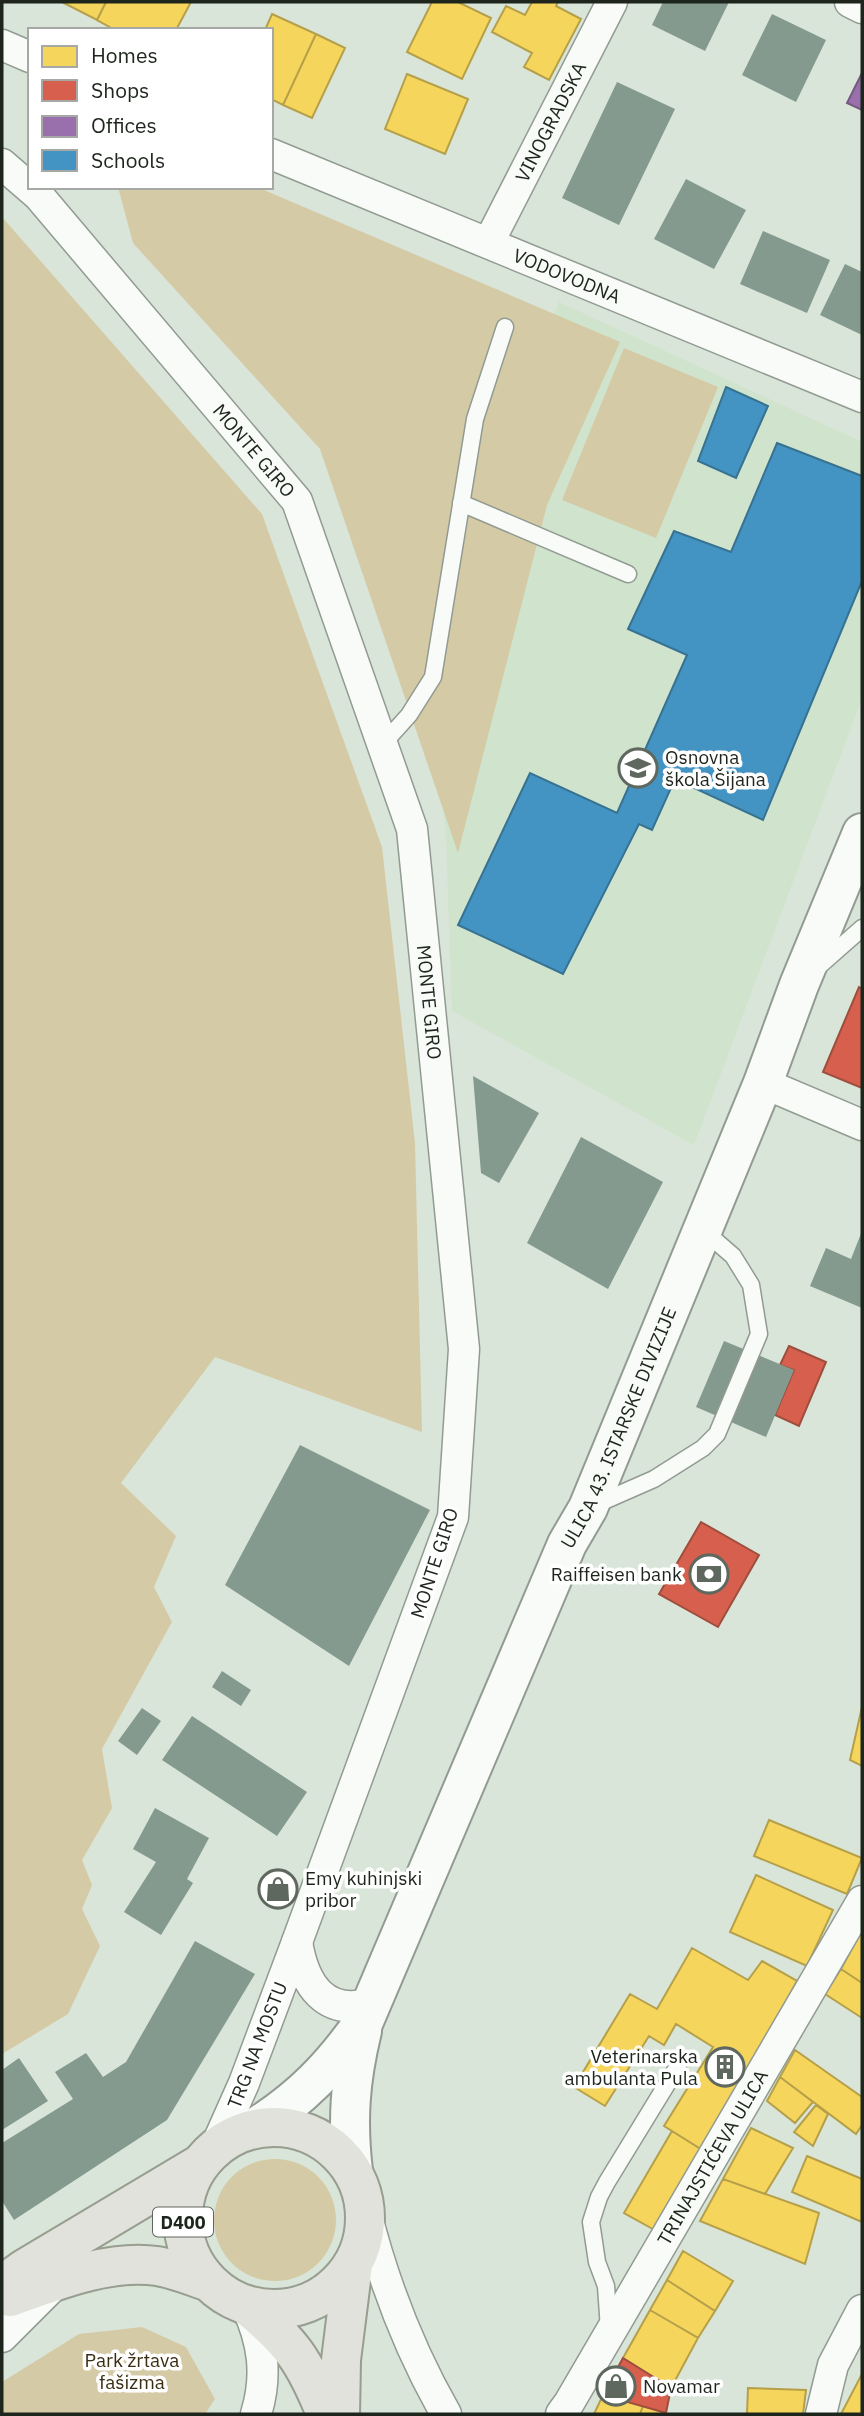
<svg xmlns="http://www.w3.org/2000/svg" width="864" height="2416" font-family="'IBM Plex Sans',sans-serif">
	<rect width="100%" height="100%" fill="#d9e5d8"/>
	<path fill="#cfe3cd" d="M559,302L862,442V698L694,1145L452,1011L446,838L427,618Z"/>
	<path fill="#d5caa6" d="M118,187H257L620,342L547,505L458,853L320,449L133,243Z
		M2,217L262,514L382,847L415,1143L422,1432L215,1357L121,1483L176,1536L154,1587L172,1622L102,1749L112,1808L82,1860L92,1885L82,1909L100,1946L68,2014L2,2054Z
		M624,348L718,387L656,538L562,500Z
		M214 2220a61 61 0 1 1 122 0a61 61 0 1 1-122 0Z
		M142,2327L186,2347L215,2399L205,2414H2V2382L79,2334Z"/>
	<path fill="#f6d55c" stroke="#b5a049" stroke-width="2" d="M62,2H106L97,20Z
		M106,2H191L176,30H115L97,20Z
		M432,2H458L491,18L462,79L407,52Z
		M532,2H558L556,6L581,19L549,80L524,67L532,53L492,32L506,6L525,15Z
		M272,14L316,34L283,105L271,99V30H265Z
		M316,34L345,48L312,118L283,105Z
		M407,74L468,99L445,154L385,129Z
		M862,1707V1766L850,1760Z
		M769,1820L862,1858L847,1894L754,1856Z
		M756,1875L833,1910L807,1966L730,1932Z
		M862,1930V1983L841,1969Z
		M692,1948L748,1980L762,1961L797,1981L704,2151L664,2126L713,2047L676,2024L664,2045L649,2036L605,2106L574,2087L630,1994L657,2009Z
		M841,1969L862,1983V2018L825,1994Z
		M795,2050L862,2097V2125L856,2134L780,2077Z
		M780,2077L813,2102L795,2123L767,2101Z
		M816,2105L828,2114L813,2146L794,2132Z
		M751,2128L793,2148L765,2194L723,2179Z
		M672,2131L704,2151L660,2233L624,2213Z
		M807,2156L862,2179V2222L792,2192Z
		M723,2179L819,2213L805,2264L700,2221Z
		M683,2251L733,2281L715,2311L667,2280Z
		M667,2280L715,2311L698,2338L650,2310Z
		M650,2310L698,2338L671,2388L623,2358Z
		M862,2374V2414H841Z
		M748,2388L806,2390L803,2414H747Z
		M603,2395L643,2406L640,2414H594Z
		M643,2406L666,2413V2414H640Z"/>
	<path fill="#d6604d" stroke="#9e4e3e" stroke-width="2" d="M859,987L862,989V1088L823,1072Z
		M789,1346L826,1362L799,1426L775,1415L794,1370L780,1365Z
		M701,1522L759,1555L718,1627L659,1594Z
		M623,2358L671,2388L666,2413L603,2395Z"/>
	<path fill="#9970ab" stroke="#745a80" stroke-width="2" d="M862,73V110L847,103Z"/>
	<path fill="#4393c3" stroke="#387291" stroke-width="2" d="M726,387L768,406L736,478L698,461Z
		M777,443L862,476V581L763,820L675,779L652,830L639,824L563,974L458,925L530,773L617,813L687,655L628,629L674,531L731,552Z"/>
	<path fill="#849a8f" d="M663,2H729L705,51L652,25Z
		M772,14L826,40L796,102L742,75Z
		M617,82L675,109L619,225L562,198Z
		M686,179L746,210L714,269L654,239Z
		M763,231L830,260L807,313L740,284Z
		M845,264L862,272V335L820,315Z
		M473,1076L539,1113L499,1183L481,1173Z
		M581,1137L663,1182L608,1289L527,1243Z
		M862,1231V1308L810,1286L826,1248L851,1259Z
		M724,1341L794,1370L766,1437L696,1407Z
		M300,1445L430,1510L349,1666L225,1585Z
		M222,1671L251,1690L241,1706L212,1687Z
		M142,1708L161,1721L137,1755L118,1741Z
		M192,1716L307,1792L277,1836L162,1760Z
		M155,1808L209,1838L187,1879L193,1883L161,1935L124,1912L156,1862L133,1849Z
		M195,1941L255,1974L167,2120L14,2220L2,2201V2143L73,2099L55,2072L86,2053L103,2077L126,2062Z
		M19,2058L48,2101L2,2130V2070Z"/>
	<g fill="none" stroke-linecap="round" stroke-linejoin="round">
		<g stroke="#929b91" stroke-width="19">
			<path id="service" d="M461,503L628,574
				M382,745L409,715L433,677L475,419L505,327
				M819,966L862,928
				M597,1504L654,1479L703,1448L717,1434L759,1334L751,1285L733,1256L702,1229
				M609,2329L606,2286L597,2262L591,2222L599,2197L607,2182L678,2066"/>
		</g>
		<g stroke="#929b91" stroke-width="33">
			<g id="minor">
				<path d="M850,2L862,8"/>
				<path d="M2,45L30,57"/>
				<path id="s1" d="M271,154L862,397"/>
				<path id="s2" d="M2,164L39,196L297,501L412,829L464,1349L453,1517L297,1942L244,2083L215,2148"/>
				<path id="s3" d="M489,242L612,2"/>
				<path d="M763,1083L862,1125"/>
				<path d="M297,1942C304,1985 325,2017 372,2003"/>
				<path d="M366,2213C384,2284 410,2351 446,2414"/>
				<path d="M246,2305C263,2342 268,2375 256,2414"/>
				<path d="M2,2337L56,2283"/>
				<path id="s4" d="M561,2414L569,2403L862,1901"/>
				<path d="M821,2414L833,2365L862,2310"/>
			</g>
		</g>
		<g stroke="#929b91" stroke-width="42">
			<g id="secondary">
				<path id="s5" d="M253,2129C301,2099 332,2067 364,2021L567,1544L588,1508L763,1083L799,985L862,833"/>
				<path d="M353,2171C347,2120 350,2080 362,2031"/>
			</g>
		</g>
		<g stroke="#979e8f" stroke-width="42">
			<path id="primary" d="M183 2218a91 91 0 1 1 182 0a91 91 0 1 1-182 0Z
				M2,2285L24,2269L200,2164
				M10,2297C55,2281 110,2259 157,2266C175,2269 192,2276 209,2282
				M246,2305C290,2340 305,2361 326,2414
				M340,2414L341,2360L353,2264"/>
		</g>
		<use href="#service" stroke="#f9fbf9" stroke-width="16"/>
		<use href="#minor" stroke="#f9fbf9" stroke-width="30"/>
		<use href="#secondary" stroke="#f9fbf9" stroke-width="38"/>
		<use href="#primary" stroke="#e0e2db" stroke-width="38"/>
	</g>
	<defs>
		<g id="school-ring" transform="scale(2.0125)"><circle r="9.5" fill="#fff" stroke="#5f685e" stroke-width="1.5"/><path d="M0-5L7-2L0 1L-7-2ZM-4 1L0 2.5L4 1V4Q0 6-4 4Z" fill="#5f685e"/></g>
		<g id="bank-ring" transform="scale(2.0125)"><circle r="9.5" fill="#fff" stroke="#5f685e" stroke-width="1.5"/><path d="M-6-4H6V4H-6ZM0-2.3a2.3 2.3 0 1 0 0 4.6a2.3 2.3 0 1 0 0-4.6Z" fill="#5f685e"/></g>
		<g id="shop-ring" transform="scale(2.0125)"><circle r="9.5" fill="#fff" stroke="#5f685e" stroke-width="1.5"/><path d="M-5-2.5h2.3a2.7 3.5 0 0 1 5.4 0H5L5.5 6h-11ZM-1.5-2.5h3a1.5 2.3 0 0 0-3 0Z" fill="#5f685e"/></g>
		<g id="building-ring" transform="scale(2.0125)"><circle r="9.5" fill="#fff" stroke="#5f685e" stroke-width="1.5"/><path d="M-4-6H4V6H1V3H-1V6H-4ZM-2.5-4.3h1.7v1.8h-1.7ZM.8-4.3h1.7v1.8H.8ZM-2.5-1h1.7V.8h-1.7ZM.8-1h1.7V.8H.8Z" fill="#5f685e"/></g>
	</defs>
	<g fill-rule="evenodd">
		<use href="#school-ring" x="638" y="768"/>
		<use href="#bank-ring" x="709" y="1574"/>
		<use href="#shop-ring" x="278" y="1889"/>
		<use href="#building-ring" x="725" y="2067"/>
		<use href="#shop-ring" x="616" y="2386"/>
	</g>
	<g text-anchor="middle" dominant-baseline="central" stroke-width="7" stroke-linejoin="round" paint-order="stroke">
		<rect fill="#fff" stroke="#616660" stroke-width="2" x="153" y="2207.5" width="60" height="29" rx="5"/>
		<g font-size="18" font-weight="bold" fill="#1d251c">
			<text x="183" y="2222">D400</text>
		</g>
		<g font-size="19" fill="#1d251c" stroke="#fff">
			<text stroke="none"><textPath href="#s3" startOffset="135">VINOGRADSKA</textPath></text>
			<text stroke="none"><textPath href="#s1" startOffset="320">VODOVODNA</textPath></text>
			<text stroke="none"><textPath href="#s2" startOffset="382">MONTE GIRO</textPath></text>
			<text stroke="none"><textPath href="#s2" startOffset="970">MONTE GIRO</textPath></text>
			<text stroke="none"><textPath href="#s5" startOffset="802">ULICA 43. ISTARSKE DIVIZIJE</textPath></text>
			<text transform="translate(434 1563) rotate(-72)">MONTE GIRO</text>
			<text transform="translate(257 2045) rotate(-69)">TRG NA MOSTU</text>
			<text stroke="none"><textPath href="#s4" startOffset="298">TRINAJSTIĆEVA ULICA</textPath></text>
		</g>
		<g font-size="19" fill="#1d251c" stroke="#fff" text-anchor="start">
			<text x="665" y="757">Osnovna<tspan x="665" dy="22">škola Šijana</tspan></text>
			<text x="682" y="1574" text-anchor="end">Raiffeisen bank</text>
			<text x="305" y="1878">Emy kuhinjski<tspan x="305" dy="22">pribor</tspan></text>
			<text x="698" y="2056" text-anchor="end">Veterinarska<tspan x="698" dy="22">ambulanta Pula</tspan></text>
			<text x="643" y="2386">Novamar</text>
		</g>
		<g font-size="19" fill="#3a2d11" stroke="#fff">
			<text x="132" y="2360">Park žrtava<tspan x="132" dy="22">fašizma</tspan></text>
		</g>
	</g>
	<rect width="864" height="2416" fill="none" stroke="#1d251c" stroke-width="7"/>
	<rect x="28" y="28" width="245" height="161" fill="#ffffff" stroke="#a5a8a4" stroke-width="2"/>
	<rect x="42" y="46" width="35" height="21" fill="#f6d55c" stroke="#a5a8a4" stroke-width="2"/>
	<text x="91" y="63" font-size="21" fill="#1d251c">Homes</text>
	<rect x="42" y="80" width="35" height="21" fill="#d6604d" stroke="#a5a8a4" stroke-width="2"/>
	<text x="91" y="98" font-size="21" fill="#1d251c">Shops</text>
	<rect x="42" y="116" width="35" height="21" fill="#9970ab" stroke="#a5a8a4" stroke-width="2"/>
	<text x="91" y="133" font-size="21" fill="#1d251c">Offices</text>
	<rect x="42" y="150" width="35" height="21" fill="#4393c3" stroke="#a5a8a4" stroke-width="2"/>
	<text x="91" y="168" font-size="21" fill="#1d251c">Schools</text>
</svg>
